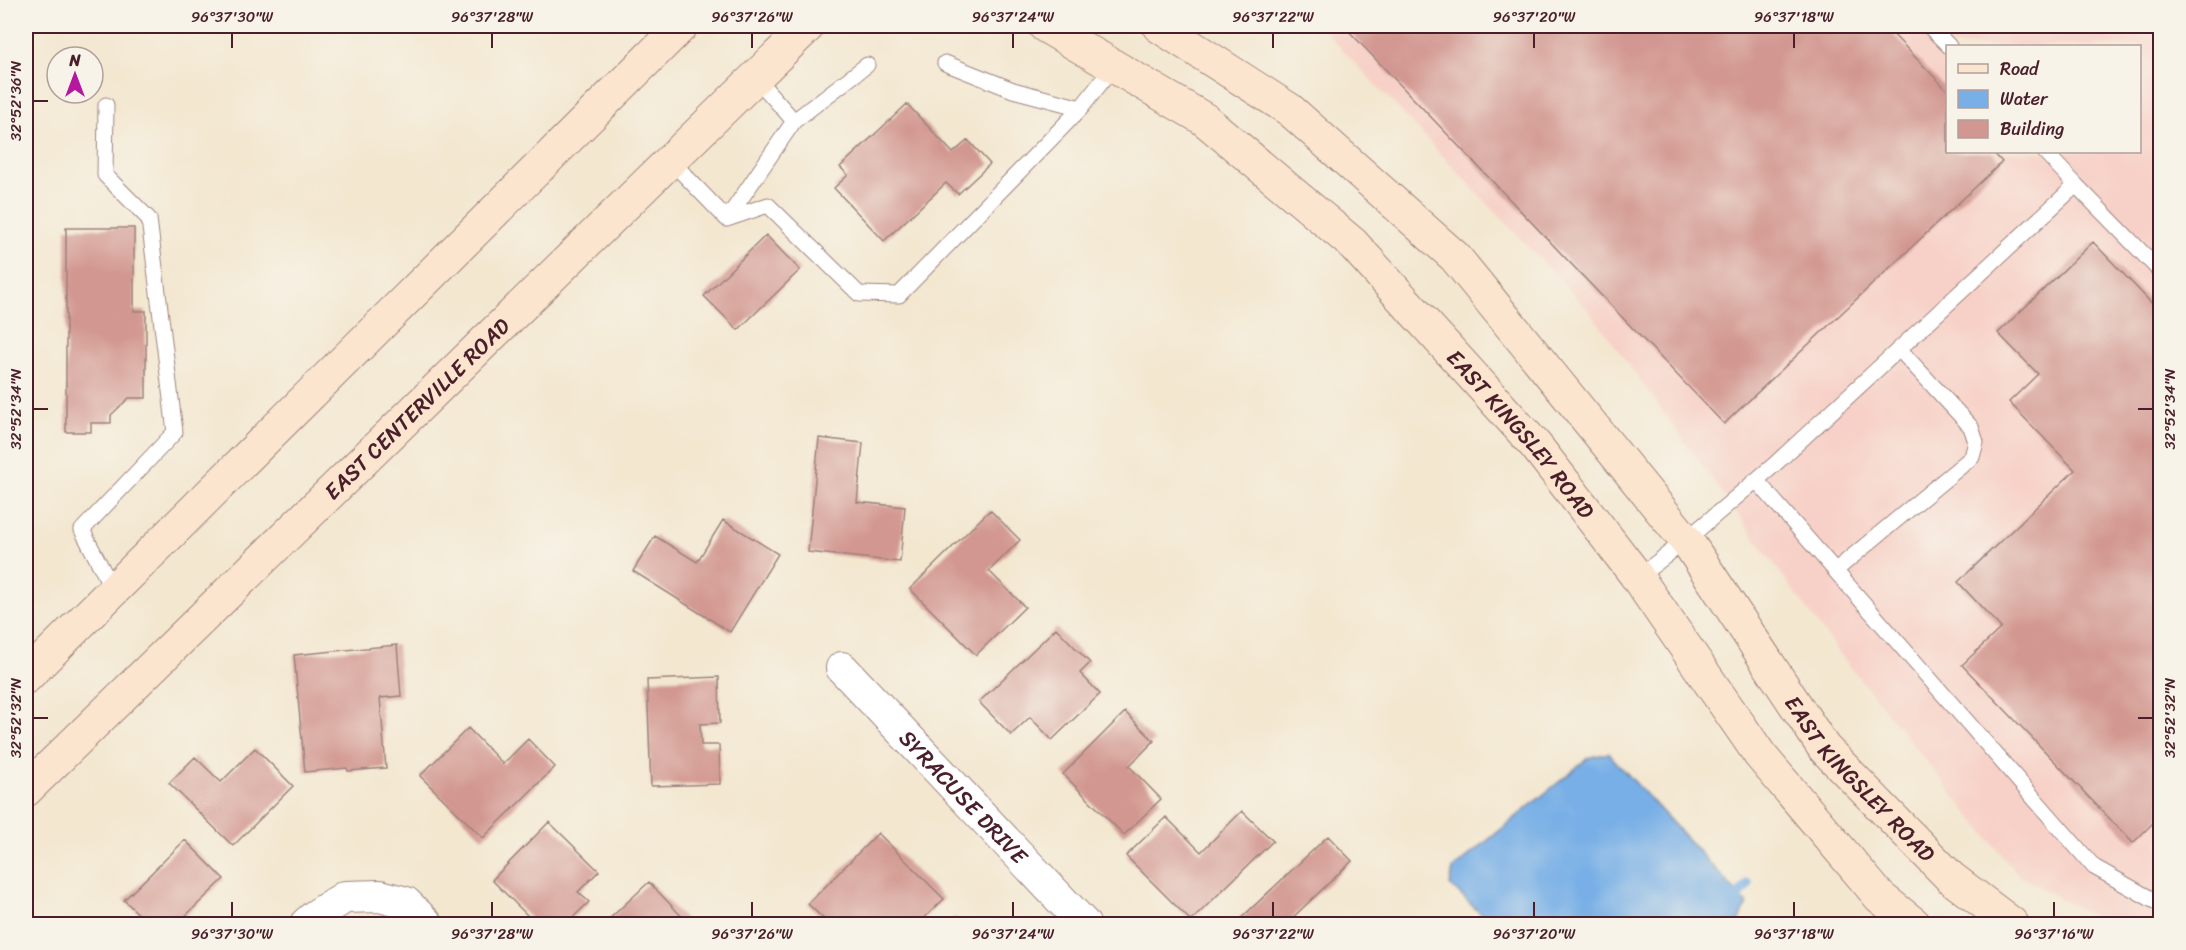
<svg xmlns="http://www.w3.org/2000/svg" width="2186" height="950" font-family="Sriracha,sans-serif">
	<rect width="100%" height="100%" fill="#f7f3e8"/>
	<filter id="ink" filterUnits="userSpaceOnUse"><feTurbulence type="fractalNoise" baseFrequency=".0167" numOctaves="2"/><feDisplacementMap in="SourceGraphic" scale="12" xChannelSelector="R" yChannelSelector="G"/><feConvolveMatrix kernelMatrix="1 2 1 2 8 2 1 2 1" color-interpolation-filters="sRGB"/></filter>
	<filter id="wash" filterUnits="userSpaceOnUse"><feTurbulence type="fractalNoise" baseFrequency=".008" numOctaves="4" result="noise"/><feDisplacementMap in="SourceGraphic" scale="24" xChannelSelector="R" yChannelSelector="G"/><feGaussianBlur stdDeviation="1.35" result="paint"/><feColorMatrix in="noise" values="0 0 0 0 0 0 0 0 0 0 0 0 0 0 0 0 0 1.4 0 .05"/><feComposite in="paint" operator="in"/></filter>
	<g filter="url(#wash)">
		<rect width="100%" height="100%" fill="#f3e7d0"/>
		<path fill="#f7d1c7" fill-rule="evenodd" d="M1320,26H2160V924H2106L2018,875L1836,649L1591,313ZM1948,46H2140V152H1948Z"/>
		<path fill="#77afe6" stroke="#606788" stroke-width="1.5" d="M1608,753L1747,904L1738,924H1492L1450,885L1453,869L1588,758Z"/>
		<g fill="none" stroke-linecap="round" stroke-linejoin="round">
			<path stroke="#77afe6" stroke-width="10" d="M1716,924L1748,884"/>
		</g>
		<g id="blocks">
			<path fill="#d29790" d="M1344,26H1885L1948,91V152H1993L2002,162L1724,424Z
				M907,104L953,153L968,140L990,164L958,194L946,183L884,241L834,188L848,175L840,167Z
				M66,228H134V311H146V398H129L111,415V423H91V432H66Z
				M766,235L800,270L738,330L704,296Z
				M2093,242L2160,312V816L2133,843L1962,665L2001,628L1958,582L2075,470L2009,402L2038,374L1998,333Z
				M819,438L863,443L857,502L905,507L900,562L808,552Z
				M990,510L1020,540L989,571L1025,607L976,655L910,589Z
				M723,520L778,554L730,632L633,571L655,536L697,562Z
				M1056,628L1090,663L1080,673L1100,694L1052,740L1030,717L1011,735L979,702Z
				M397,645L401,696L380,698L386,768L348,771L347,768L305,772L294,655Z
				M719,677L720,723L700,724L701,745H719L720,784L651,786L647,680Z
				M1125,712L1154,741L1129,766L1161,799L1124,835L1063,774Z
				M468,728L503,764L528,739L555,767L483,838L420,776Z
				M255,748L293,786L233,846L169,783L195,757L221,782Z
				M1242,811L1273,841L1191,921L1126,856L1166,817L1201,852Z
				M549,822L599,871L578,892L589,902L566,924H536L492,880Z
				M878,833L944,899L918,924H829L808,904Z
				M1328,836L1352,861L1286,924H1235Z
				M185,840L224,879L177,924H149L124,900Z
				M649,882L689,924H604Z
				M955,917L963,924H947Z"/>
		</g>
	</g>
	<g filter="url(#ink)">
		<use href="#blocks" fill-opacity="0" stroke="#9e837e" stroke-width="1.5"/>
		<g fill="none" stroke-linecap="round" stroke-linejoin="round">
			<g stroke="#9e837e" stroke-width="17">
				<path id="lane" d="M1929,26L1949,46
					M945,63L1013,90L1081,108L1114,66
					M755,77L794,121
					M106,105L105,175L149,219L175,432L82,530L113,590
					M2045,152L2076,185
					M670,160L727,219L794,121L867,65
					M727,219L768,205L859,294L899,295L1081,108
					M1756,480L2094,867L2160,904
					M1836,570L1972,457L1976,442L1971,427L1899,349
					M1637,578L1686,540L1774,465L2076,185L2160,271"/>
			</g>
			<g stroke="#9e837e" stroke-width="34">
				<g id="street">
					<path id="s1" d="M842,668L1084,924"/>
					<path d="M306,924L315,916L345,897L380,896L406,903L427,924"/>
				</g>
			</g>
			<g stroke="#9e837e" stroke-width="35">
				<g id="secondary">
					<path id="s2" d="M1045,26L1204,119L1353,244L1536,446L1635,574L1760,755L1880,897L1914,924"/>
					<path id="s3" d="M1159,26L1290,110L1455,257L1691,547L1824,748L1951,878L2012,924"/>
					<path d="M26,677L681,26"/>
					<path id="s4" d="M26,790L808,26"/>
				</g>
			</g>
			<use href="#lane" stroke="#fff" stroke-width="15"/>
			<use href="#street" stroke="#fff" stroke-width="32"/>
			<use href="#secondary" stroke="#fce5cf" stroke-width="33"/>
		</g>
	</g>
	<path fill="none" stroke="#4a1f2b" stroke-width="2" d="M232,33V48M492,33V48M752,33V48M1013,33V48M1273,33V48M1534,33V48M1794,33V48M33,101H48M33,409H48M2138,409H2153M33,718H48M2138,718H2153M232,902V917M492,902V917M752,902V917M1013,902V917M1273,902V917M1534,902V917M1794,902V917M2054,902V917"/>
	<g text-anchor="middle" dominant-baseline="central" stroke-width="5" stroke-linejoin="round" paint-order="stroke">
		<g font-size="22" fill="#4a1f2b" stroke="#f7f3e8">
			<text stroke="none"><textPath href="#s4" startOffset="546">EAST CENTERVILLE ROAD</textPath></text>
			<text stroke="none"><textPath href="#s2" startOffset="632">EAST KINGSLEY ROAD</textPath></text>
			<text stroke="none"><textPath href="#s3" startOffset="1038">EAST KINGSLEY ROAD</textPath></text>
			<text stroke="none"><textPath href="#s1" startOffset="177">SYRACUSE DRIVE</textPath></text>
		</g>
	</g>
	<rect width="2186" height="950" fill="none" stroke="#f7f3e8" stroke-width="66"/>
	<rect x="1946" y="45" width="195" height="108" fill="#f7f3e8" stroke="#b29e9c" stroke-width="1.5"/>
	<rect x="1958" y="64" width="30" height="9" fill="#fce5cf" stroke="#b29e9c" stroke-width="1.5"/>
	<text x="2000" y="75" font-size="18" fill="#4a1f2b">Road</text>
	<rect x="1958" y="90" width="30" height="18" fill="#77afe6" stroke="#b29e9c" stroke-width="1.5"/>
	<text x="2000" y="105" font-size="18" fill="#4a1f2b">Water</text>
	<rect x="1958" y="120" width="30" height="18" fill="#d29790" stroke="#b29e9c" stroke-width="1.5"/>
	<text x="2000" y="135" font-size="18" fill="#4a1f2b">Building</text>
	<g transform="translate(75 75)"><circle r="28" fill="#f7f3e8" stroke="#b29e9c" stroke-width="1.5"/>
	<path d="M0-4.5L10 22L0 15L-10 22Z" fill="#b5179e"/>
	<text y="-9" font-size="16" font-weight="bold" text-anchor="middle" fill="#4a1f2b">N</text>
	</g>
	<rect x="33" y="33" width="2120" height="884" fill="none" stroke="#4a1f2b" stroke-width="2"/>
	<g font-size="15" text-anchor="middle" fill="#4a1f2b">
		<text x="232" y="22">96°37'30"W</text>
		<text x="492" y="22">96°37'28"W</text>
		<text x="752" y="22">96°37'26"W</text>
		<text x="1013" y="22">96°37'24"W</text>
		<text x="1273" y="22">96°37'22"W</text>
		<text x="1534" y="22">96°37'20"W</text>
		<text x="1794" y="22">96°37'18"W</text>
		<text transform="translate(16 101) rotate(-90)" y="5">32°52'36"N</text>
		<text transform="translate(16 409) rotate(-90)" y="5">32°52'34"N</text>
		<text transform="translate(2170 409) rotate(-90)" y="5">32°52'34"N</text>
		<text transform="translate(16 718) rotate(-90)" y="5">32°52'32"N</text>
		<text transform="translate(2170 718) rotate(-90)" y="5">32°52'32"N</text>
		<text x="232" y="939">96°37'30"W</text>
		<text x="492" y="939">96°37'28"W</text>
		<text x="752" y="939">96°37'26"W</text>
		<text x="1013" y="939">96°37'24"W</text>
		<text x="1273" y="939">96°37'22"W</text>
		<text x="1534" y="939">96°37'20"W</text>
		<text x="1794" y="939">96°37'18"W</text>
		<text x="2054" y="939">96°37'16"W</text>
	</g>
</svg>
